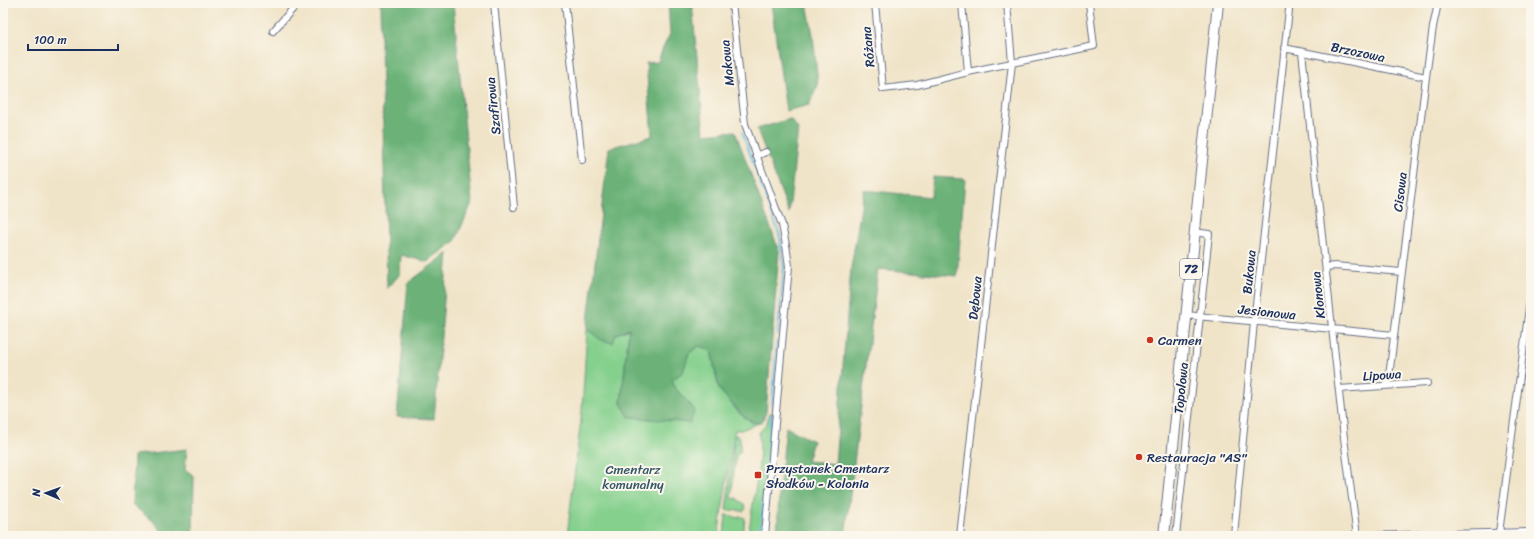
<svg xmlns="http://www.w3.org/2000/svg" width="1534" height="539" font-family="Sriracha,sans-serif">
	<rect width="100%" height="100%" fill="#fbf7ec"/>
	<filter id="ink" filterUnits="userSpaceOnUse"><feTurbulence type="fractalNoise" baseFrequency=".025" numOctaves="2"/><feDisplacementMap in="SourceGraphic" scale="8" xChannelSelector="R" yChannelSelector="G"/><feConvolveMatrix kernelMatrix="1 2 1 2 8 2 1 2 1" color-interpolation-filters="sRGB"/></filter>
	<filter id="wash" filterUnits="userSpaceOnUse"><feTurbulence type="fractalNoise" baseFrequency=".012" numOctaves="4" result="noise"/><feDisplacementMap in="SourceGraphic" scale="16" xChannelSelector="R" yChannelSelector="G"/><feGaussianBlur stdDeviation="0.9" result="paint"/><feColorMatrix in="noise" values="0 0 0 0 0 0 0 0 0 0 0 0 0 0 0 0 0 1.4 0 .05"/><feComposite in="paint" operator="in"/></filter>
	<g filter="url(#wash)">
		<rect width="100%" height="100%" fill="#f0e4c8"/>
		<path fill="#85d08d" stroke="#508076" d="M587,329L601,340L629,329L621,403L695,410L675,388L672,380L683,372L689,353L699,346L711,350L719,389L740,414L752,422L759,423L741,430H735L718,536H567L582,411Z
			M770,412L773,414L761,536H748L757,478H760L761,473L758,471L760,452L759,433L767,422Z
			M735,435L739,436L740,438V452L736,455L731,499L736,498L744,504L746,508L744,511L726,510Z
			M726,515L739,518V516L745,518L743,536H724Z"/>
		<path fill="#6cb278" stroke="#44706b" d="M380,3H453L472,203L455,241L427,262L401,255L400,274L387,289Z
			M668,3H692L704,134L735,131L779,251L766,412L762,422L759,423L752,422L743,416L719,389L711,350L699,346L689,353L683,372L672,380L675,388L695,410L690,423L629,417L621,403L629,329L616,334L613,343L601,340L587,329L609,148L652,136L646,63L658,62L663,48L670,34Z
			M771,3H807L813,35L818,85L809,105L786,111Z
			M790,119L798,129L789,213L757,129Z
			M933,177L965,179L957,276L878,269L845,536H777L779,494L786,427L813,441L807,461L835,464L851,268L864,190L931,197Z
			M448,253L434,419L397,417L408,283Z
			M187,449L185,469L194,476L193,536H166L152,520L132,505L134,455Z"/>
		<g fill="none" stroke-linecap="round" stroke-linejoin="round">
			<path stroke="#6abee7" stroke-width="2" d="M742,132L780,236L784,267L778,334
				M772,408L777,341
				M760,536L771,415"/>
		</g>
	</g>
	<g filter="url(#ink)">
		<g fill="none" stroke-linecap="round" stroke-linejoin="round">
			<g stroke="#666e83" stroke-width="8">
				<path id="minor" d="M494,3L514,207
					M565,3L582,160
					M732,3L745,124L782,225L786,245L789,266L765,536
					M875,3L883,89L917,85L968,72L1094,46L1089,3
					M962,3L968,72
					M1527,3L1531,4
					M273,31L298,3
					M1284,48L1426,77
					M1302,52L1344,438L1357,536
					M756,156L766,152
					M1326,267L1335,266L1401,272
					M1186,315L1394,335
					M1388,385L1426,77L1433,27L1438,3
					M1339,389L1427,383
					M1499,533L1531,293
					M960,536L1012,63L1007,3
					M1176,536L1209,234L1194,232
					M1234,536L1254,322L1289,10
					M1360,536L1531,532"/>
			</g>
			<g stroke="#666e83" stroke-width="12">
				<path id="primary" d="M1164,536L1218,3"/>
			</g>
			<use href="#minor" stroke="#fff" stroke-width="6"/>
			<use href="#primary" stroke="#fff" stroke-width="10"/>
		</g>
	</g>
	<g fill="#c8321e" stroke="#fbf7ec" stroke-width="1.5">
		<circle cx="1150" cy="340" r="4"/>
		<circle cx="1139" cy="457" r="4"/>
		<rect x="754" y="471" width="8" height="8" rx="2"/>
	</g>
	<g text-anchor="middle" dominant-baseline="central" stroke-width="4" stroke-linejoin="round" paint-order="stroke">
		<rect fill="#fbf7ec" stroke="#5e6b89" stroke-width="1" x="1180" y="259" width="22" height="20" rx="3"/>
		<g font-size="12" font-weight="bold" fill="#1b2f5e">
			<text x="1191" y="269">72</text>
		</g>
		<g font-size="13" fill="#1b2f5e" stroke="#fbf7ec">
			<text transform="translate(868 47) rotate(-96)">Różana</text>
			<text transform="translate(1358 52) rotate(12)">Brzozowa</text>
			<text transform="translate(727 63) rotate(-96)">Makowa</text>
			<text transform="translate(493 106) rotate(-96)">Szafirowa</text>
			<text transform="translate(1400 192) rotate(-83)">Cisowa</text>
			<text transform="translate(1249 272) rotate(-84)">Bukowa</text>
			<text transform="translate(1318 295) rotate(-96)">Klonowa</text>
			<text transform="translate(975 298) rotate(-84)">Dębowa</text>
			<text transform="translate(1267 312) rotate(6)">Jesionowa</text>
			<text transform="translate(1382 375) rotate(-4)">Lipowa</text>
			<text transform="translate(1181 388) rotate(-84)">Topolowa</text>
		</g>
		<g font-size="13" fill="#1b2f5e" stroke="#fbf7ec" text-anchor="start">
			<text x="1158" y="340">Carmen</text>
			<text x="1147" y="457">Restauracja "AS"</text>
			<text x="766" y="468">Przystanek Cmentarz<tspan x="766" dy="15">Słodków - Kolonia</tspan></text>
		</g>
		<g font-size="13" fill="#36576a" stroke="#fbf7ec">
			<text x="633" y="469">Cmentarz<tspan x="633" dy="15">komunalny</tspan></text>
		</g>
	</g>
	<rect width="1534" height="539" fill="none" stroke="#fbf7ec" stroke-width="16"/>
	<g transform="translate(46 493) rotate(272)" stroke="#fbf7ec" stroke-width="3" paint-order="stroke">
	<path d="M0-3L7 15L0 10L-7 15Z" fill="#1b2f5e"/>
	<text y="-6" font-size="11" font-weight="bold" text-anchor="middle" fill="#1b2f5e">N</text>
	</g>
	<path d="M28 44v6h90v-6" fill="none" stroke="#1b2f5e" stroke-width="2"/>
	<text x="34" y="44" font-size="12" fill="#1b2f5e" stroke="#fbf7ec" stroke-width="3" paint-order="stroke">100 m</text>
</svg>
